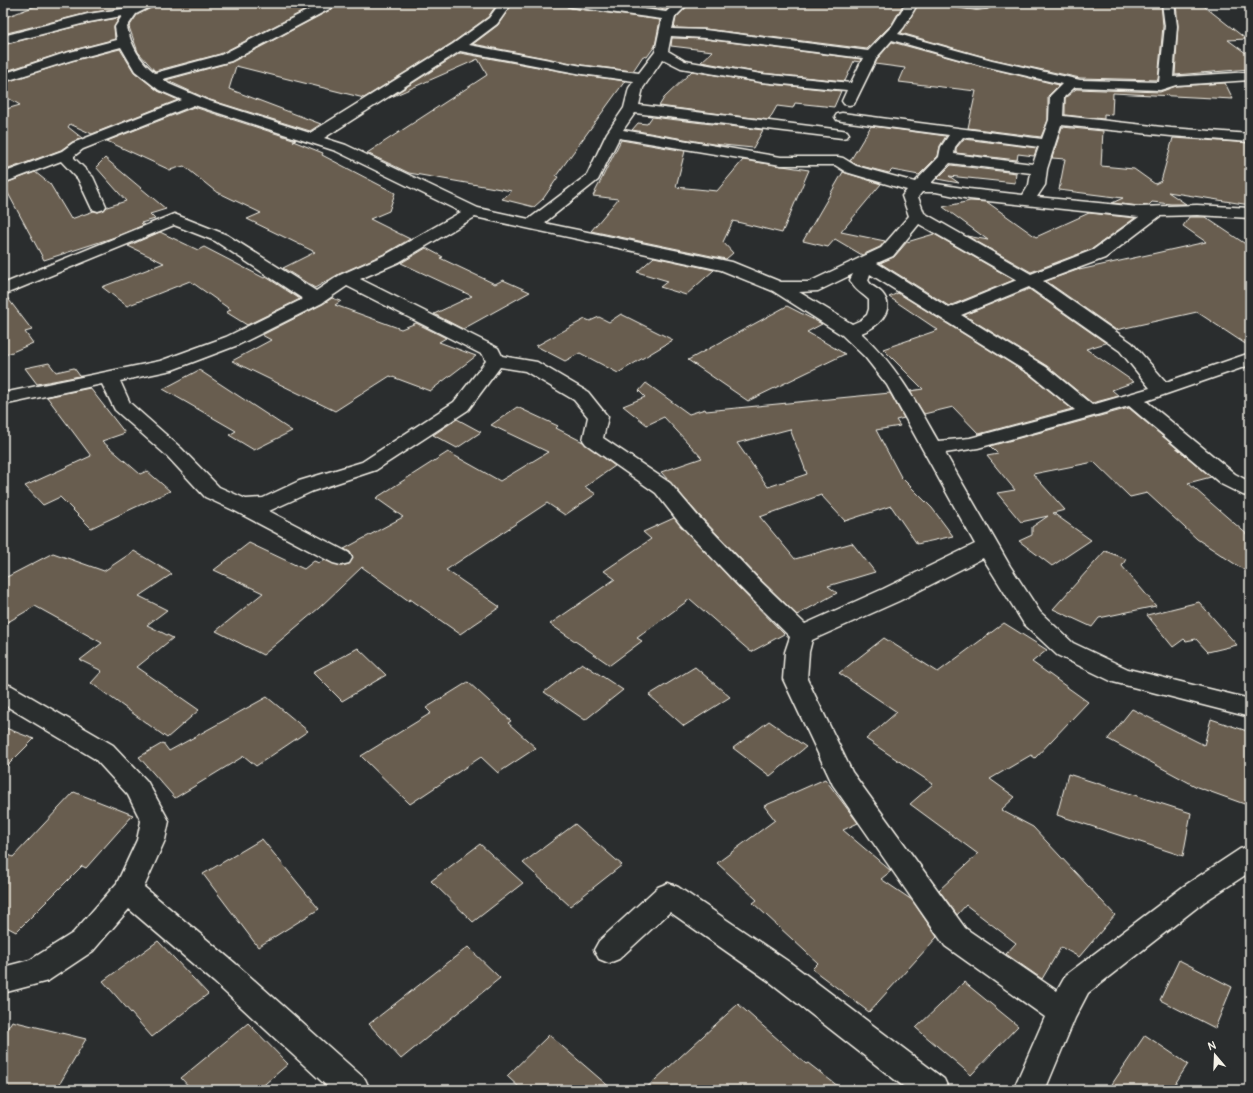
<svg xmlns="http://www.w3.org/2000/svg" width="1253" height="1093" font-family="Pangolin,sans-serif">
	<rect width="100%" height="100%" fill="#2a2d2e"/>
	<filter id="ink" filterUnits="userSpaceOnUse"><feTurbulence type="fractalNoise" baseFrequency=".025" numOctaves="2"/><feDisplacementMap in="SourceGraphic" scale="8" xChannelSelector="R" yChannelSelector="G"/><feConvolveMatrix kernelMatrix="1 2 1 2 8 2 1 2 1" color-interpolation-filters="sRGB"/></filter>
	<g filter="url(#ink)">
		<path fill="#685d4f" stroke="#f4f1e8" fill-rule="evenodd" d="M44,3H136L129,7L88,13L3,34V18Z
			M155,3H319L220,54L155,71L138,52L129,27L137,15L153,7Z
			M338,3H498L488,17L452,43L364,98L236,66L229,89L321,124L310,131L207,99L166,80L232,62L336,7Z
			M513,3H565L567,7L572,8L660,20L655,46L647,57L643,56L633,71L582,65L473,44L498,25Z
			M610,3H674L666,10Z
			M690,3H904L892,24L867,49L705,29L674,28L676,18Z
			M919,3H941L952,4L955,7L976,10L988,9L996,3H1161L1163,26L1158,80L1080,78L992,59L901,33Z
			M1176,3H1200L1246,39L1228,40L1250,56V69L1175,75L1178,26Z
			M119,18L114,27L115,39L62,53L3,72V45L89,23Z
			M672,38L705,39L861,59L860,62L854,61L845,81L761,73L701,62L713,51L671,46Z
			M892,42L984,67L1059,85L1048,96V120L1041,137L968,128L976,91L899,82L905,68L875,64L878,58Z
			M120,49L134,72L158,91L178,100L92,134L70,124L68,127L82,138L72,142L61,150L3,171V110L20,105L3,95V83L72,61Z
			M460,53L582,75L625,81L556,176L558,177L543,199L534,207L502,199L512,191L409,173L367,153L487,75L478,59L389,98Z
			M692,71L761,83L841,91L834,107L795,103L793,108L777,106L769,120L659,106L664,98Z
			M1225,83L1233,99L1113,93L1112,115L1104,114V119L1065,115V98L1076,89L1160,92L1176,86Z
			M194,107L296,140L293,141L323,153L322,155L395,193L389,211L370,219L410,239L386,253L339,274L315,288L283,268L315,252L247,219L261,213L215,191L184,166L170,170L107,141Z
			M652,117L763,130L753,148L713,144L632,130L638,123L647,124Z
			M871,126L946,136L940,146L938,156L919,175L892,170L889,173L857,165L850,161Z
			M1062,127L1103,131L1101,166L1134,169L1155,184L1161,181L1173,138L1250,143V205L1168,192L1186,204H1171L1152,202L1149,205L1139,206L1112,203L1123,198L1059,190L1065,159L1052,158Z
			M964,139L1037,148L1034,156L1018,154L1017,160L956,153V148Z
			M621,140L685,151L676,187L717,191L743,160L809,170L782,233L733,221L723,242L733,253L726,259L591,231L618,199L593,196Z
			M105,158L166,209L150,214L155,219L141,223L144,225L112,238L44,260L3,184L35,172L50,184L71,219L94,211L98,212L104,210L107,207L126,201L96,167Z
			M951,165L1016,173L1015,183L949,176L959,183L937,179Z
			M843,172L881,184L841,232L885,241L880,247L862,255L835,239L828,247L803,241Z
			M970,201L987,202L1036,237L1089,213L1135,218L1092,249L1031,272L967,236L988,240L943,207Z
			M1189,217H1205L1250,247V347L1197,312L1116,330L1046,281L1080,269L1079,270L1206,242L1183,226Z
			M160,232L198,250L204,247L264,278L266,277L300,299L247,325L226,312L231,310L190,281L127,306L102,287L164,263L128,246Z
			M934,234L1014,280L949,306L880,263L894,257L907,242Z
			M426,248L443,257L440,258L495,284L503,280L530,292L463,329L434,314L472,296L401,263Z
			M654,257L714,270L686,295L660,287L668,281L637,272Z
			M1029,289L1106,343L1086,349L1134,382L1112,390L1119,396L1092,403L1047,366L964,315Z
			M898,293L1031,376L1072,409L979,434L953,407L924,414L910,391L923,389L883,349L938,330L889,297Z
			M3,296H6L32,330L25,332L33,343L3,356Z
			M332,298L341,301L335,305L401,329L416,323L446,338L439,342L476,356L430,391L390,376L335,411L232,361L271,340L262,335L323,304Z
			M787,306L822,324L807,332L845,354L748,401L688,360Z
			M621,314L673,340L618,373L580,353L565,361L536,346L585,319L590,321L599,317L609,322Z
			M49,363L56,372L74,368L80,376L37,384L25,368Z
			M199,370L292,431L254,450L229,435L236,431L163,389Z
			M646,383L689,414L705,409L706,411L890,393L904,418L896,420L900,426L876,430L901,477L932,508L953,536L917,544L891,506L845,521L821,495L760,517L795,559L852,543L875,572L828,586L837,593L797,615L757,576L698,514L661,472L702,458L664,417L647,425L623,406L645,397L639,391ZM790,429L807,474L768,487L737,443Z
			M90,388L125,433L102,441L140,474L147,471L170,491L91,528L60,497L43,505L25,486L91,456L47,397Z
			M517,407L558,426L556,428L583,442L615,466L585,487L596,494L565,515L547,503L446,570L500,607L460,634L410,599L409,601L362,567L319,608L263,655L216,631L263,593L214,570L249,543L304,569L314,561L319,563L324,560L341,566L349,564L353,557L350,552L344,549L403,517L376,498L448,452L500,481L548,452L491,425Z
			M1129,408L1211,477L1188,483L1250,537V574L1197,539L1147,493L1130,497L1094,462L1033,474L1065,510L1053,513L1091,540L1052,566L1019,541L1032,535V527L1048,516L1021,522L997,493L1015,490L987,456L998,454L990,446Z
			M457,419L481,432L457,448L433,435Z
			M674,518L739,588L784,634L751,652L690,599L637,638L642,641L610,665L550,624L615,579L604,571L651,539L643,532Z
			M134,551L172,574L139,596L167,610L147,625L173,638L137,667L199,710L167,738L91,683L102,671L80,660L102,643L35,606L3,625V579L53,553L104,571Z
			M1105,551L1126,559L1122,566L1156,606L1099,618L1092,627L1053,609Z
			M1199,602L1237,645L1208,652L1196,639L1186,641L1184,639L1173,647L1147,615Z
			M1004,623L1047,650L1032,662L1088,702L1035,758L1031,755L990,779L1015,797L1001,810L1033,827L1115,915L1079,957L1061,947L1042,979L1006,954L1016,943L966,905L957,915L939,890L978,854L910,804L933,784L866,739L897,712L839,673L884,638L938,672Z
			M358,648L386,675L342,701L313,672Z
			M582,663L623,690L585,720L544,692Z
			M695,667L730,697L684,726L649,695Z
			M468,682L511,721L508,723L536,748L498,773L481,757L410,804L361,756L431,713L426,708Z
			M267,697L308,731L256,766L244,756L175,798L139,757L163,743L169,751Z
			M1132,709L1204,745L1211,719L1250,732V806L1197,787L1108,739Z
			M769,721L806,747L770,776L733,748Z
			M3,727L34,739L3,770Z
			M1068,774L1191,813L1183,856L1057,815Z
			M825,779L858,823L843,830L891,871L881,879L912,900L937,937L869,1012L812,969L818,963L753,903L757,900L717,863L775,820L764,806Z
			M74,792L133,815L86,868L82,866L16,932L3,925V852L13,857Z
			M575,824L622,865L570,906L523,863Z
			M262,839L319,909L258,947L203,874Z
			M480,844L523,883L473,922L431,881Z
			M158,941L208,994L152,1037L103,981Z
			M468,947L500,978L401,1059L369,1024Z
			M1179,960L1232,987L1215,1028L1160,1000Z
			M964,982L1018,1026L971,1075L916,1028Z
			M738,1004L806,1064L808,1063L843,1090H644Z
			M12,1021L86,1039L56,1090H3V1035Z
			M248,1023L288,1064L258,1090H192L181,1078Z
			M549,1035L613,1090H522L507,1076Z
			M1145,1035L1188,1064L1171,1090H1108Z"/>
		<g fill="none" stroke-linecap="round" stroke-linejoin="round">
			<g stroke="#f4f1e8" stroke-width="3">
				<path id="minor" d="M139,3H154L152,6L136,14L127,27C131,46 140,61 155,73L221,55L322,3H337L335,6L231,61L163,79L169,84L206,100L310,133L453,44L489,18L500,3H512L497,24L469,45L582,66L639,73L655,52L662,19L572,7L568,6L566,3H599L666,12L676,3H689L675,17L672,29L705,30L868,51L893,25L906,3H918L904,27L898,34L992,60L1080,80L1159,82L1165,26L1162,3H1174L1177,26L1173,77L1250,72V80L1176,85L1160,90L1075,87L1064,97L1063,116L1171,128L1250,134V142L1171,136L1061,125L1047,169L1045,185L1037,197L1139,207L1197,205L1250,208V218L1197,215L1160,216L1105,258L1043,281L1132,343L1166,382L1250,353V365L1146,401L1235,474L1250,482V497L1243,495L1221,484L1129,406L978,448L945,453L1010,566L1040,612L1073,643L1128,669L1250,699V717L1113,682L1057,655L1024,624L983,558L899,601L812,640L809,652L807,679L852,772L965,928L1057,991L1066,975L1184,886L1240,849L1250,846V872L1204,902L1088,993L1075,1018L1045,1090H1013L1045,1017L945,946L833,785L783,679L785,652L790,637L740,587L681,525L656,493L586,444L583,440L588,417L574,400L525,371L500,367L468,410L376,470L313,491L269,511L349,553L352,558L349,563L341,565L333,563L235,511L205,497L167,456L115,410L102,384L3,405V393L160,361L226,337L303,299L215,241L174,225L3,295V284L174,214L227,235L316,291L340,275L387,254L461,212L336,151L194,105L83,149L74,156V158L93,177L106,206L104,209L98,211L92,209L78,179L61,161L3,183V173L62,151L73,143L182,100L159,90L135,71L121,47L72,60L3,82V74L62,54L117,40L115,27L122,16L89,22L3,44V36L88,14L129,8ZM671,36L705,38L863,58L851,83L761,74L685,61L668,51ZM892,40L984,66L1062,84L1050,96L1049,120L1042,139L842,113L837,114L835,117L837,120L842,121L949,135L941,147L939,157L915,182L856,166L843,158L838,157H781L623,130L635,113L842,138L847,137L849,134L847,131L842,130L639,105L643,88L663,59L681,68L761,82L847,90L842,101L844,104L849,105L854,104L877,57ZM460,51L582,74L634,81L629,88L624,108L607,133L587,175L529,219L478,208L346,145L324,138ZM963,137L1039,147L1033,164L954,154L955,147ZM619,138L781,165H835L846,172L907,190L902,196L909,216L881,248L809,282H781L732,262L544,223L598,180ZM950,163L1031,173L1029,185L1023,195L969,189L931,183ZM922,192H936L969,199L1139,217L1093,250L1031,274L924,213L918,197ZM475,217L721,270L773,291L842,335L865,357L887,385L975,544L883,589L805,624L756,577L697,515L670,483L603,438L608,417L588,392L537,362L502,356L498,348L360,279L399,262ZM919,224L1017,280L949,308L877,263L893,256ZM853,274L850,280C854,290 862,293 869,300V309L867,315L861,320L852,324L799,292L818,291ZM870,274L1032,375L1075,410L970,438L938,441C915,400 896,365 861,333C877,328 897,310 882,293C877,288 870,286 868,280ZM347,286L483,355L486,361L454,402L362,462L299,481L263,498L246,499L219,487L181,448L130,403L120,381L172,370L238,345L322,303ZM1029,287L1120,351L1150,388L1092,405L1046,367L961,315Z
					M953,3H995C988,13 965,8 955,6Z
					M3,683L12,686L113,745L147,781L169,821L165,840L144,887L236,964L365,1079L370,1090H331L214,982L129,909L93,951L48,981L3,993V967L30,960L73,933L117,883L137,840L141,821L128,795L95,759L3,704Z
					M668,883L678,887L792,964L944,1079L949,1090H908L770,982L670,912L619,959L609,963L599,959L594,950L599,941L658,887Z"/>
			</g>
			<use href="#minor" fill="#2a2d2e" fill-rule="evenodd"/>
		</g>
	</g>
	<rect width="1253" height="1093" fill="none" stroke="#2a2d2e" stroke-width="16"/>
	<rect x="8" y="8" width="1237" height="1077" fill="none" stroke="#f4f1e8" stroke-width="1.5" filter="url(#ink)"/>
	<g transform="translate(1215 1055) rotate(341)" stroke="#2a2d2e" stroke-width="3" paint-order="stroke">
	<path d="M0-3L7 15L0 10L-7 15Z" fill="#f4f1e8"/>
	<text y="-6" font-size="11" font-weight="bold" text-anchor="middle" fill="#f4f1e8">N</text>
	</g>
</svg>
